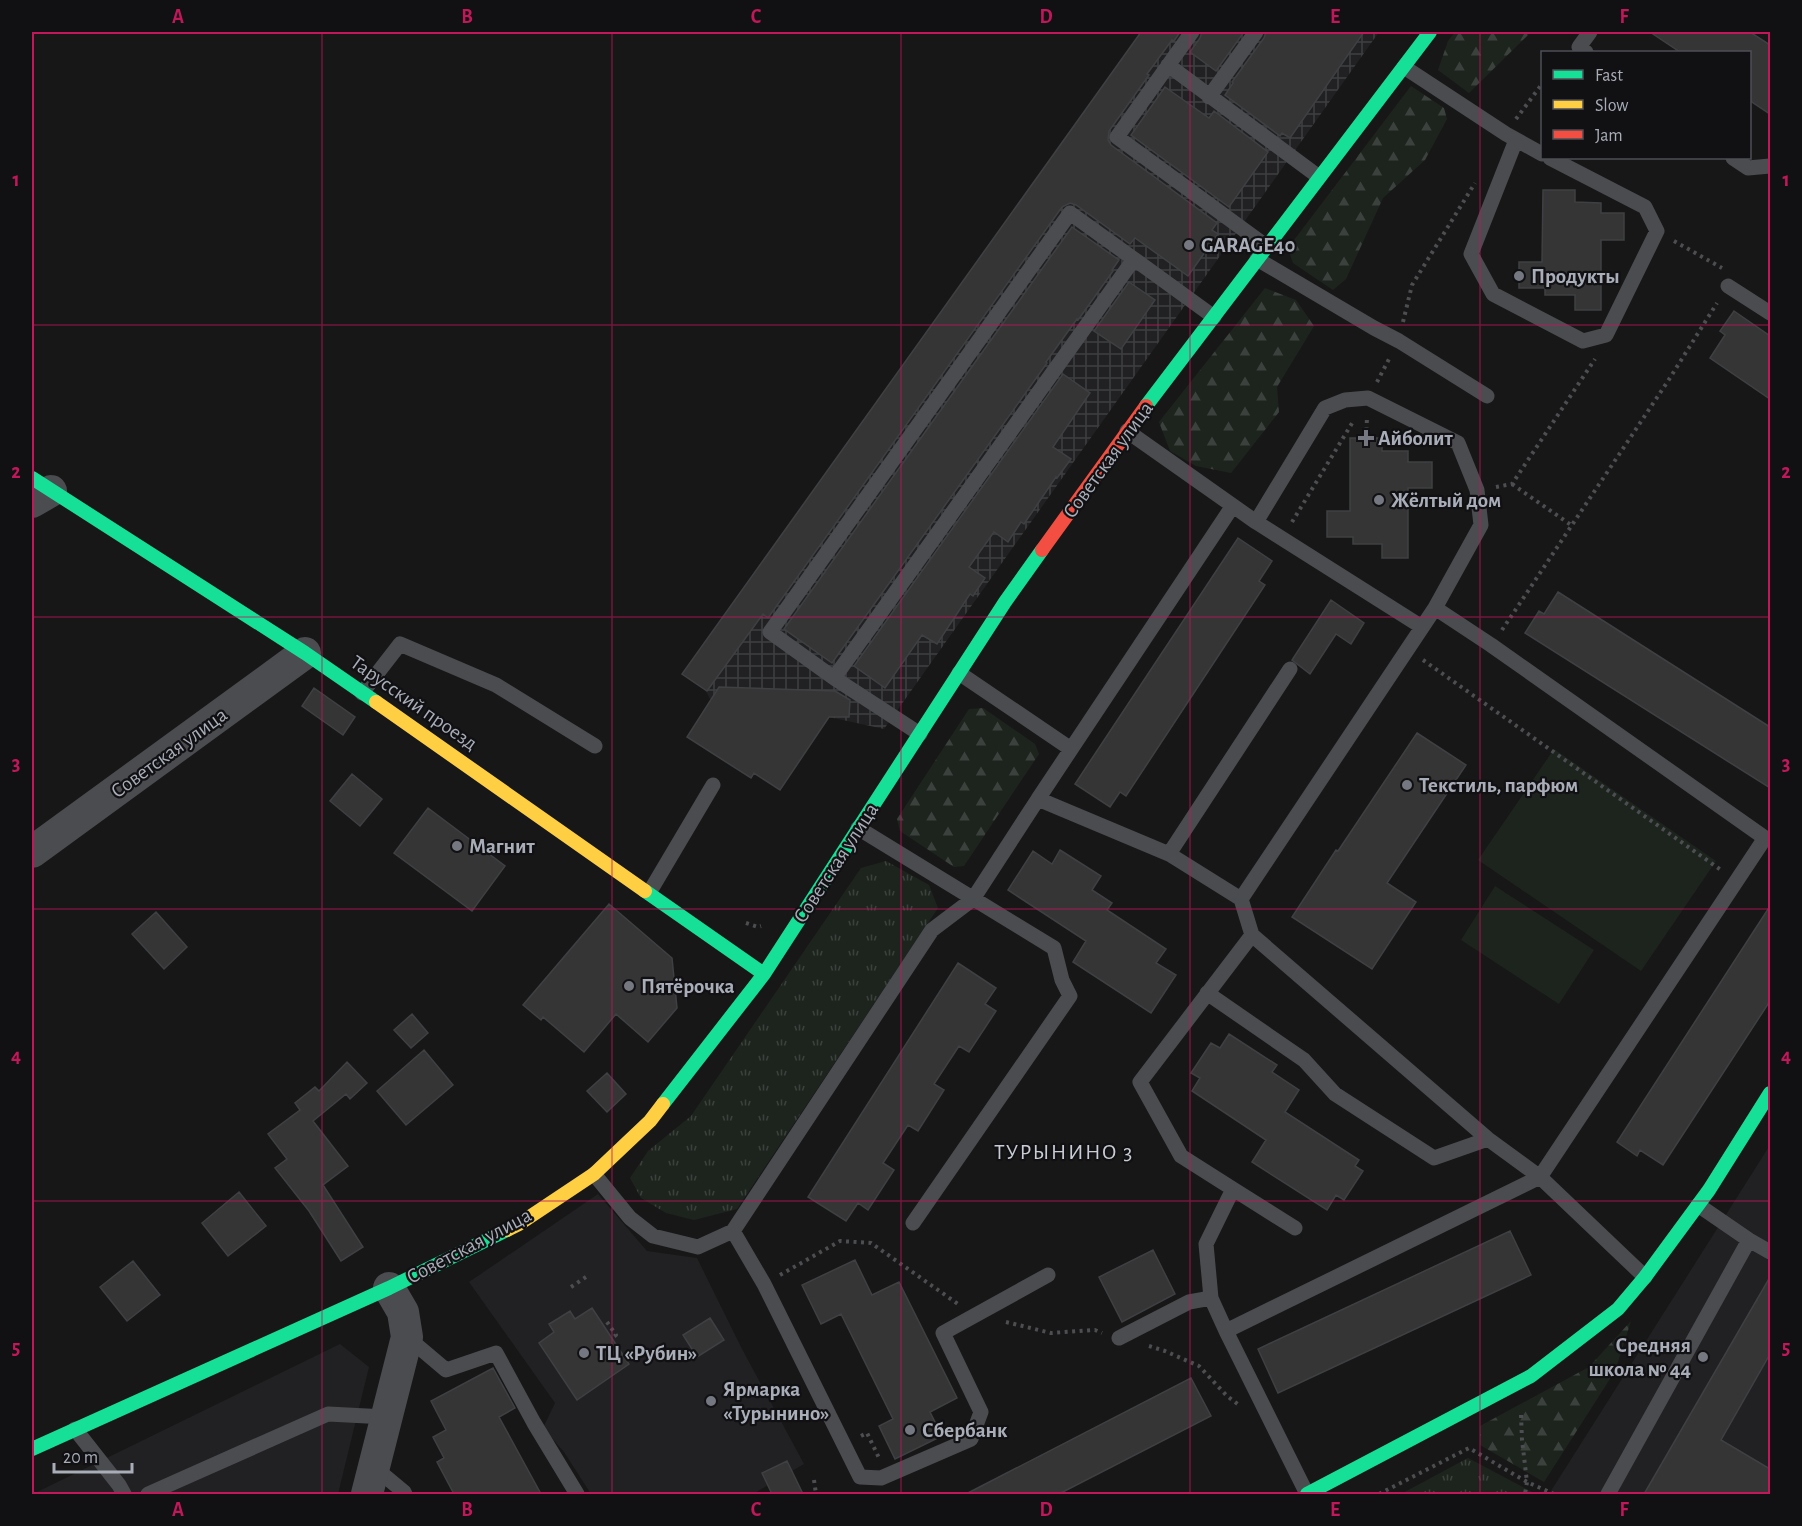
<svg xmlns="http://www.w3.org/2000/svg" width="1802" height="1526" font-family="'Alegreya Sans',sans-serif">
	<defs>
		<pattern id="industrial-grid" width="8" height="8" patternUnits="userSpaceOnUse" patternTransform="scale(1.5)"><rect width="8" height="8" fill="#212123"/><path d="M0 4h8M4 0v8" fill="none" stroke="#3e3f41"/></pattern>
		<pattern id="grass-tufts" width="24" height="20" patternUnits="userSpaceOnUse" patternTransform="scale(1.5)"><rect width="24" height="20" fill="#1d241e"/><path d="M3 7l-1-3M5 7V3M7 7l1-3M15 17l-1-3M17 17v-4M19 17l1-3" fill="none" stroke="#3b413d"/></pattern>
		<pattern id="forest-firs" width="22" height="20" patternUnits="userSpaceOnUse" patternTransform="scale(1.5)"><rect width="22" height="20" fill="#1d241e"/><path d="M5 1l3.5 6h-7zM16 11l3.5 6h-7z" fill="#3b413d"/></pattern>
	</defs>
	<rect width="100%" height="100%" fill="#171717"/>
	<path fill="#212123" d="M1770,1145V1494H1549L1722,1221Z
		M598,1194L647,1251L697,1258L742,1349L804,1464L753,1494H591L564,1452L543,1428L555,1403L469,1282Z
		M340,1344L369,1367L338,1494H33Z"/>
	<path fill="url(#industrial-grid)" d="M1141,32H1379L884,729L829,717L720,719L705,689L682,674Z"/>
	<path fill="url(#grass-tufts)" d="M886,861L929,885L938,908L737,1209L694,1220L666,1213L641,1198L630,1178L648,1151L691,1116L861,868Z
		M1468,1458L1536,1494H1401Z"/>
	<path fill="url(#forest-firs)" d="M1455,32H1531L1469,93L1438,70L1448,41Z
		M1411,86L1444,108L1447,119L1425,160L1383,198L1346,279L1333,290L1293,263L1288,248Z
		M1265,288L1296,300L1314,326L1277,387L1279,412L1231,473L1196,466L1170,451L1159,422Z
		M983,708L1035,744L1039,754L964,866L954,867L900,831L897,819L969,709Z
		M1631,1321L1615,1371L1544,1482L1480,1445V1426L1589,1367Z"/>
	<path fill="#1d241e" d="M1554,749L1716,861L1641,971L1478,860Z
		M1495,886L1594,950L1559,1004L1461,940Z"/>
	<path fill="#353536" stroke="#3f4043" stroke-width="1.5" d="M1141,32H1180L1174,41L1172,40L1147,74L1149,75L1109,131L1108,140L1111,145L1217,223L1212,230L1218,234L1188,276L1135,238L1130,244L1076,205L1070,203L1062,207L768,618L763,614L707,691L682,674Z
		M1202,32H1244L1216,71L1190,52L1200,38Z
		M1266,32H1364L1290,138L1282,133L1280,136L1225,95L1233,83L1232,82L1264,38Z
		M1650,32H1750L1770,45V114L1749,100V52H1680Z
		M1165,87L1209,118L1214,111L1268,152L1229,207L1131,135Z
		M1543,190H1575V202L1601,203V213H1624V240H1601V310H1575V295H1545V288H1519V262H1542Z
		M1072,227L1119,260L1112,270L1113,271L1078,320L1077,319L1046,362L1047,363L832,663L784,629Z
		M1129,282L1155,300L1121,349L1094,331Z
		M1734,311L1770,336V399L1710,358L1725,335L1720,331Z
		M1063,374L1090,393L1053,447L1071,459L1057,478L1056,477L1024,524L1021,522L1008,542L994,532L969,567L985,578L973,596L970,594L937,644L922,635L885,688L854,666Z
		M1350,438H1382V451H1408V462H1432V488H1408V558H1382V544H1353V537H1327V511H1350Z
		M1238,538L1272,561L1259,581L1265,585L1126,796L1120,792L1110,807L1075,784Z
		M1558,592L1770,727V788L1525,633L1539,611L1544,614Z
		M1331,600L1364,623L1351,644L1336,634L1310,674L1292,660Z
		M719,687L835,691L850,700L849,717H829L780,790L754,773L751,778L687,737Z
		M314,688L355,717L343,735L302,706Z
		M1417,733L1466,765L1387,883L1416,902L1372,969L1292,917L1336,850L1338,851Z
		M352,774L382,799L360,826L330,801Z
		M428,808L505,866L472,911L394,853Z
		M1060,850L1101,876L1092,890L1112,903L1107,910L1166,949L1156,963L1176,975L1151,1013L1073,962L1086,941L1008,890L1033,851L1052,864Z
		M609,904L672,958L677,1008L648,1042L616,1014L584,1052L543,1017L541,1020L523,1005Z
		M1770,906V1001L1663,1165L1640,1150L1637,1156L1617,1142Z
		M156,912L187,947L164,969L132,934Z
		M958,963L996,988L985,1004L996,1011L969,1052L959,1046L934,1084L944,1090L918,1131L908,1125L883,1163L894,1170L868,1210L858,1203L846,1221L808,1197Z
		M412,1014L428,1033L411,1048L394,1030Z
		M1229,1034L1277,1065L1272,1072L1299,1090L1285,1112L1359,1160L1355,1166L1363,1171L1344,1200L1336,1195L1327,1210L1252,1162L1266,1140L1192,1091L1200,1078L1191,1073L1211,1043L1220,1048Z
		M424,1050L453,1085L406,1125L377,1091Z
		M347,1062L367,1083L350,1099L346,1094L313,1121L348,1166L323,1185L363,1247L341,1261L309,1211L275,1168L287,1159L268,1134L300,1110L295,1103L315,1087L319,1091Z
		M607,1073L626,1094L607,1112L587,1091Z
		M239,1192L266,1226L228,1256L202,1223Z
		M1510,1231L1531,1275L1278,1393L1258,1349Z
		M1153,1250L1175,1294L1122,1322L1099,1277Z
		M855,1260L872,1295L899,1282L957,1398L930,1412L942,1436L895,1459L879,1426L893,1419L841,1314L821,1324L802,1285Z
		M133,1261L160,1295L127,1321L100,1287Z
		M1770,1277V1354L1721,1440L1770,1469V1494H1644Z
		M592,1308L629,1364L577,1400L539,1343L554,1332L549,1324L559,1318L570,1311L575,1319Z
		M710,1318L724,1340L697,1357L683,1335Z
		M493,1368L515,1408L499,1417L541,1494H454L437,1462L444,1458L433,1437L446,1430L431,1401Z
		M1191,1378L1211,1416L1059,1494H966Z
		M787,1461L803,1494H772L762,1473Z"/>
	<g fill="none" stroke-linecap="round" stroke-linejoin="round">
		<path stroke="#4d4e52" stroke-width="4" stroke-dasharray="3 4.5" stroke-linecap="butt" d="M1516,119L1542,84
			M1674,241L1722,268
			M1403,322L1412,285L1475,183
			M1377,382L1389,359
			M1366,438L1367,418
			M1512,484L1571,525
			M1496,487L1512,484L1595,359
			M1292,522L1354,420
			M1502,630L1668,381L1717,303
			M1423,660L1721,870
			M746,923L758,927L761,926
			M780,1275L840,1241L871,1243L958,1304
			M571,1287L589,1275
			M607,1322L616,1335L612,1338
			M1006,1322L1051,1333L1095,1330L1102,1333
			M1149,1346L1165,1351L1199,1366L1227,1396L1239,1405
			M1521,1415L1522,1440L1527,1482L1525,1494
			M861,1436L867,1433L879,1458
			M814,1480L816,1494
			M1379,1494L1469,1448L1527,1482L1554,1494"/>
		<path stroke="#4b4c50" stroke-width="15" d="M1192,32L1117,137L1266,246
			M1586,52L1579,47L1590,32
			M1168,65L1319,177
			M1404,67L1506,134L1542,154
			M1209,97L1256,32
			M1516,140L1471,254L1493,294L1583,341L1606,335L1657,231L1645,207L1550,158
			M1733,158L1748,168L1770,166
			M1070,213L1134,259L834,678L770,632Z
			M1134,259L1214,317
			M1257,259L1374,328L1399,341L1487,396
			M1728,286L1770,313
			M1127,431L1256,522L1325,408L1345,400L1368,398L1458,443L1477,490L1481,525L1435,608L1241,899
			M1256,522L1422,627
			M959,673L1071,749
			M834,678L920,734
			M362,693L400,644L496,685L595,746
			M1038,799L1232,507
			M858,828L1054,948L1062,980L1070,996L913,1223
			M1169,854L1290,669
			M649,893L713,785
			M1252,935L1140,1082L1181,1156L1233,1189L1206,1244L1211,1298L1226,1331L1307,1494
			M1207,993L1304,1060L1335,1094L1434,1158L1488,1139
			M594,1174L630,1218L653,1236L698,1247L733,1231L932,930L973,899L1038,799L1169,854L1241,899L1252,935L1488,1139L1540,1177L1645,1277
			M1233,1189L1295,1228
			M1698,1205L1749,1240L1770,1252
			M733,1231L764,1284L860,1477L881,1478L971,1439L981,1412L943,1333L1048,1275
			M1226,1331L1540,1177L1765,838L1491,645L1435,608
			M407,1337L446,1370L496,1353L534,1423L577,1494
			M1119,1338L1189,1302L1211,1298
			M75,1429L119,1485L124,1494
			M374,1467L404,1492L405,1494
			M148,1494L328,1414L386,1417
			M1608,1494L1749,1240"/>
		<path stroke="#4b4c50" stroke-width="32" d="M32,502L51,491
			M32,852L305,653
			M367,1494L407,1337L403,1312L389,1288"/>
		<path stroke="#16e098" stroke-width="14" d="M1146,406L1430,32
			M32,478L305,653L376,702
			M645,891L764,974
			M663,1104L764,974L1005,602L1042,550
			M32,1449L389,1288L507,1230
			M1307,1494L1531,1376L1618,1309L1645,1277L1709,1190L1770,1093"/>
		<path stroke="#ffcf43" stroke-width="14" d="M376,702L645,891
			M507,1230L519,1224L594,1174L650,1121L663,1104"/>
		<path stroke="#f24e42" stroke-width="14" d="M1042,550L1146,406"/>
	</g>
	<path fill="none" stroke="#c2185b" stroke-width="1.5" stroke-opacity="0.55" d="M322,32V1494M612,32V1494M901,32V1494M1190,32V1494M1480,32V1494M32,325H1770M32,617H1770M32,909H1770M32,1201H1770"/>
	<g fill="#757880" stroke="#111113" stroke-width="2">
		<circle cx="1189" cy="245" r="6"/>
		<circle cx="1519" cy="276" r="6"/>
		<path d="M1363 429h6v6h6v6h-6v6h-6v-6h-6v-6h6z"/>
		<circle cx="1379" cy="500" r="6"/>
		<circle cx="1407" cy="785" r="6"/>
		<circle cx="457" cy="846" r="6"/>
		<circle cx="629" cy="986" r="6"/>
		<circle cx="584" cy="1353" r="6"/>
		<circle cx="1703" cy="1357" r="6"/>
		<circle cx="711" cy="1401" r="6"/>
		<circle cx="910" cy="1430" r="6"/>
	</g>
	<g text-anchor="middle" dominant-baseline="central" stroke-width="4.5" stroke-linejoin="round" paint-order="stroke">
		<g font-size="21" font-weight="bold" fill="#a8adb8" stroke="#111113" text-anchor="start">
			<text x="1201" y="245">GARAGE40</text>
			<text x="1531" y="276">Продукты</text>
			<text x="1378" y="438">Айболит</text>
			<text x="1391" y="500">Жёлтый дом</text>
			<text x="1419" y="785">Текстиль, парфюм</text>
			<text x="469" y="846">Магнит</text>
			<text x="641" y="986">Пятёрочка</text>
			<text x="1691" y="1345" text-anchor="end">Средняя<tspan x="1691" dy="24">школа № 44</tspan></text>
			<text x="596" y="1353">ТЦ «Рубин»</text>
			<text x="723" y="1389">Ярмарка<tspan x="723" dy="24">«Турынино»</tspan></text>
			<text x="922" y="1430">Сбербанк</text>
		</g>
		<g font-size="21" fill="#a8adb8" stroke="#111113">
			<text transform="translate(1108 460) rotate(-54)">Советская улица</text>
			<text transform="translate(414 703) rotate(35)">Тарусский проезд</text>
			<text transform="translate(169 753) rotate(-36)">Советская улица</text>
			<text transform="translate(836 863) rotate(-57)">Советская улица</text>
			<text transform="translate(469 1246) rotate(-28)">Советская улица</text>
		</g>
		<g font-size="22" letter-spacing="1.5" fill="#c9ccd4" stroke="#111113">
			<text x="1064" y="1152">ТУРЫНИНО 3</text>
		</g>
	</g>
	<rect width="1802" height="1526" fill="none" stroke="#111113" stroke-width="66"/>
	<rect x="1541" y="51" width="210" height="108" fill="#111113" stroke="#4d4f55" stroke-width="1.5"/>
	<rect x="1553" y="70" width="30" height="9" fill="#16e098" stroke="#4d4f55" stroke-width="1.5"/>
	<text x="1595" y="81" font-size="18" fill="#a8adb8">Fast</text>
	<rect x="1553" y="100" width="30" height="9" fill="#ffcf43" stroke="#4d4f55" stroke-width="1.5"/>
	<text x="1595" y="111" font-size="18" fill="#a8adb8">Slow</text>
	<rect x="1553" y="130" width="30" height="9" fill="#f24e42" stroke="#4d4f55" stroke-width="1.5"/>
	<text x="1595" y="141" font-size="18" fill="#a8adb8">Jam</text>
	<path d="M54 1463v9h78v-9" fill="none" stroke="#a8adb8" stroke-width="3"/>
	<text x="63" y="1463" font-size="18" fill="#a8adb8" stroke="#111113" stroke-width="4.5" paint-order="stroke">20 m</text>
	<rect x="33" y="33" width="1736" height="1460" fill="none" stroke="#c2185b" stroke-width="2"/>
	<g font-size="20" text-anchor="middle" font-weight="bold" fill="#c2185b">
		<text x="178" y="23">A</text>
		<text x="467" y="23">B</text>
		<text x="756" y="23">C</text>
		<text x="1046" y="23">D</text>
		<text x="1335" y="23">E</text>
		<text x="1624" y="23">F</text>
		<text x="16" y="186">1</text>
		<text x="1786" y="186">1</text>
		<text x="16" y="478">2</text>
		<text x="1786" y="478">2</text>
		<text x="16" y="770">3</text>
		<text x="1786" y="770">3</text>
		<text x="16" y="1062">4</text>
		<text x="1786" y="1062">4</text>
		<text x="16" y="1354">5</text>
		<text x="1786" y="1354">5</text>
		<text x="178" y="1516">A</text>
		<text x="467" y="1516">B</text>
		<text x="756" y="1516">C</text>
		<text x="1046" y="1516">D</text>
		<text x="1335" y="1516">E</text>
		<text x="1624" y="1516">F</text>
	</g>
</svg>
